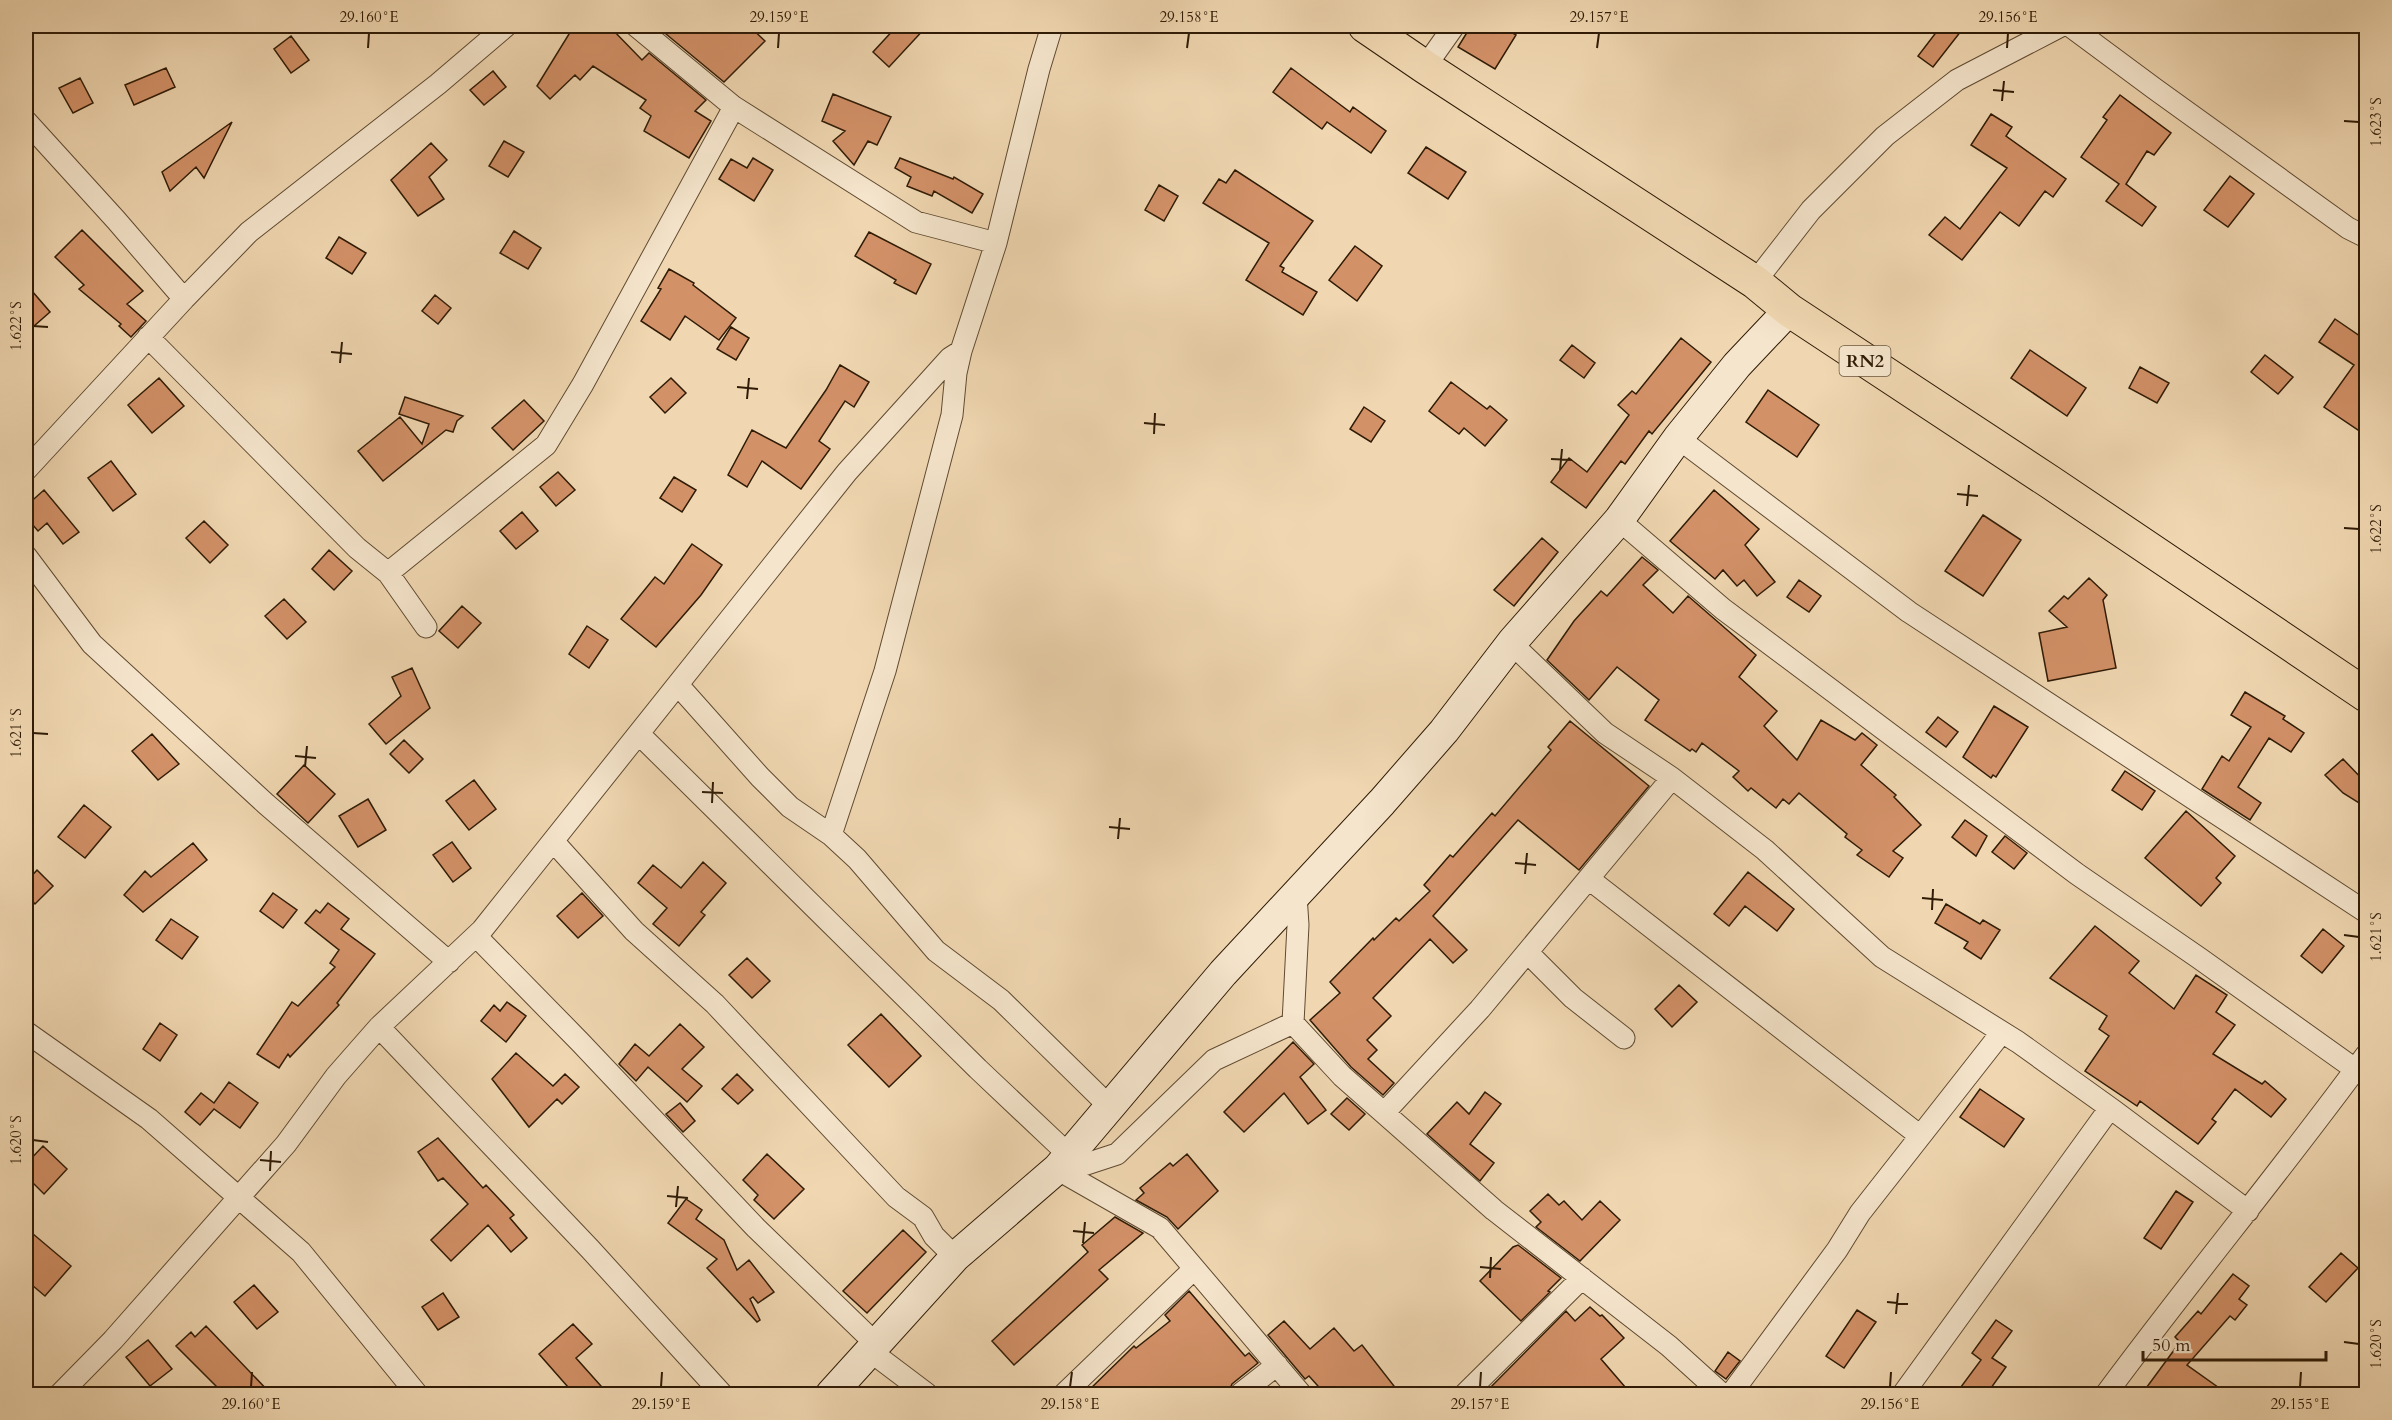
<svg xmlns="http://www.w3.org/2000/svg" width="2392" height="1420" font-family="Cardo,serif">
	<rect width="100%" height="100%" fill="#f0d7b1"/>
	<filter id="stains"><feTurbulence type="fractalNoise" baseFrequency=".00333" numOctaves="4"/><feColorMatrix values="0 0 0 0 .2 0 0 0 0 .09 0 0 0 0 .02 0 0 0 .5 -.17"/></filter>
	<radialGradient id="worn" r=".72"><stop offset=".6" stop-color="#630" stop-opacity="0"/><stop offset="1" stop-color="#630" stop-opacity=".3"/></radialGradient>
	<path fill="#d39168" stroke="#2f1b06" stroke-width="1.5" d="M578,26H609L642,60L649,53L706,100L695,111L711,121L689,158L644,131L651,116L640,108L646,100L593,66L580,80L575,75L550,99L537,86L569,34Z
		M673,26H749L765,41L724,82L666,34Z
		M897,26H927L889,67L873,52Z
		M1471,26H1502L1516,35L1495,69L1458,47Z
		M1941,26H1965L1933,67L1918,56Z
		M291,36L309,60L291,73L274,49Z
		M166,68L175,87L134,105L125,85Z
		M1291,68L1350,112L1353,107L1386,131L1371,153L1327,122L1322,129L1273,92Z
		M493,71L506,87L484,105L470,90Z
		M80,78L93,103L73,113L59,88Z
		M833,94L891,117L877,145L868,141L854,165L833,141L845,131L822,121Z
		M2120,95L2171,133L2154,155L2147,151L2126,184L2156,207L2142,226L2106,201L2119,184L2081,157L2107,120L2103,117Z
		M1991,114L2012,127L2006,136L2066,179L2053,197L2045,191L2019,226L2000,212L1962,260L1929,235L1945,217L1960,229L2007,168L1971,145Z
		M232,122L204,178L196,167L170,191L162,172Z
		M504,141L524,152L508,177L489,166Z
		M431,143L447,160L429,177L444,199L418,216L391,180Z
		M1426,147L1466,172L1448,199L1408,173Z
		M753,158L773,170L754,201L719,179L731,159L747,168Z
		M900,158L953,179L954,177L983,194L972,213L934,191L932,196L907,186L911,177L895,168Z
		M1235,170L1313,221L1280,266L1284,268L1282,272L1317,292L1303,315L1246,280L1269,243L1203,203L1219,179L1226,183Z
		M2230,176L2254,194L2228,227L2204,210Z
		M1159,185L1178,196L1164,221L1145,210Z
		M82,230L143,291L127,304L146,321L131,337L119,326L121,324L79,289L84,285L55,257Z
		M514,231L541,248L528,269L500,253Z
		M869,232L931,264L916,294L894,283L896,280L855,256Z
		M339,237L366,253L352,274L326,258Z
		M1355,246L1382,266L1357,301L1329,280Z
		M669,269L694,283L693,285L736,318L719,340L685,316L670,340L641,321L661,289L658,288Z
		M26,284L50,312L26,333Z
		M435,295L451,308L438,324L422,311Z
		M2335,319L2367,341V436L2324,407L2354,365L2319,342Z
		M731,327L749,338L736,360L717,349Z
		M1681,338L1711,362L1652,434L1649,431L1625,464L1621,461L1586,508L1551,482L1569,458L1587,472L1629,415L1618,405L1632,391L1636,394Z
		M1572,345L1595,363L1584,378L1560,360Z
		M2030,350L2086,388L2067,416L2011,378Z
		M2265,355L2293,377L2278,394L2251,372Z
		M840,365L869,382L854,407L845,401L819,441L830,449L801,489L762,461L747,487L728,475L752,430L786,448L826,390Z
		M2140,367L2169,383L2157,403L2129,388Z
		M159,378L184,406L152,433L128,405Z
		M671,378L686,393L665,413L650,397Z
		M1451,382L1487,409L1490,406L1507,420L1485,446L1464,428L1459,434L1429,411Z
		M1768,390L1819,425L1797,457L1746,422Z
		M405,397L463,416L457,421L453,432L446,430L383,481L358,451L400,417L422,444L429,424L399,414Z
		M524,400L544,421L513,450L492,428Z
		M1364,407L1385,421L1371,442L1350,429Z
		M111,461L136,494L113,511L88,478Z
		M558,472L575,490L556,506L540,487Z
		M674,477L696,490L682,512L660,498Z
		M44,490L79,532L63,544L47,523L38,531L26,517V506Z
		M1714,490L1759,529L1745,545L1775,582L1757,596L1744,580L1737,586L1723,570L1715,579L1670,541Z
		M522,512L538,531L516,549L500,531Z
		M1983,515L2021,540L1983,596L1945,571Z
		M204,521L228,545L210,563L186,538Z
		M1542,538L1558,552L1514,606L1494,590Z
		M692,544L722,565L701,595L656,647L621,619L655,577L664,584Z
		M329,550L352,571L334,590L312,569Z
		M1642,557L1658,570L1643,585L1673,613L1688,596L1756,655L1739,677L1777,711L1764,726L1797,760L1821,720L1855,740L1862,733L1877,745L1861,765L1896,795L1894,797L1921,825L1893,851L1903,858L1889,877L1857,855L1862,850L1845,837L1847,834L1799,793L1789,804L1783,799L1776,808L1751,788L1748,791L1733,777L1739,771L1702,743L1696,752L1692,749L1690,751L1645,720L1659,700L1617,667L1589,700L1547,660L1574,621L1601,591L1607,596Z
		M2089,578L2107,595L2103,600L2116,668L2048,681L2039,633L2067,627L2049,611L2064,596L2068,599Z
		M1799,580L1821,596L1809,612L1787,597Z
		M284,599L306,622L287,639L265,616Z
		M462,606L481,623L458,648L439,631Z
		M587,626L608,640L589,668L569,654Z
		M412,668L430,708L386,744L369,724L401,696L392,677Z
		M2245,692L2285,716L2283,719L2304,733L2291,752L2269,738L2238,787L2261,803L2250,820L2202,789L2222,756L2229,761L2251,727L2231,715Z
		M1994,706L2028,727L1996,777L1993,775L1991,778L1963,757Z
		M1938,717L1958,732L1946,747L1926,732Z
		M1570,721L1649,786L1579,870L1518,820L1433,916L1467,950L1453,963L1430,939L1373,998L1391,1016L1367,1040L1377,1050L1368,1059L1394,1083L1383,1095L1351,1067L1310,1020L1340,993L1330,982L1373,938L1374,940L1396,918L1399,921L1430,891L1424,885L1450,855L1453,857L1492,813L1495,816L1551,750L1548,747Z
		M152,734L179,764L158,780L132,751Z
		M404,740L423,759L409,773L390,754Z
		M2343,759L2367,784V808L2343,793L2325,775Z
		M304,765L335,794L308,823L277,794Z
		M2125,771L2155,791L2142,810L2112,790Z
		M474,780L496,809L469,830L446,801Z
		M368,799L386,830L358,847L339,816Z
		M84,805L111,827L85,858L58,837Z
		M2186,811L2235,856L2216,878L2221,883L2201,906L2145,858Z
		M1965,820L1987,836L1976,856L1952,837Z
		M2005,836L2027,853L2014,869L1992,852Z
		M452,842L471,868L453,882L433,855Z
		M193,843L207,860L143,912L124,895L145,871L151,877Z
		M703,862L726,883L701,912L705,915L679,946L653,924L667,908L638,883L653,865L681,888Z
		M37,870L53,886L35,904L26,894V882Z
		M1748,872L1794,909L1777,931L1745,906L1729,926L1714,914Z
		M273,893L297,910L283,928L260,911Z
		M582,893L603,916L578,938L557,916Z
		M328,903L349,919L341,929L375,954L337,1003L339,1005L290,1057L288,1054L279,1068L257,1054L292,1002L298,1006L335,967L330,963L339,950L305,923L316,910L320,913Z
		M1946,904L1980,924L1983,920L2000,930L1981,959L1964,948L1968,942L1935,923Z
		M171,919L198,937L182,959L156,940Z
		M2095,926L2139,961L2129,973L2174,1009L2196,975L2227,995L2216,1012L2235,1025L2213,1054L2262,1084L2265,1081L2286,1099L2271,1117L2235,1089L2212,1119L2216,1122L2198,1144L2140,1101L2137,1106L2085,1071L2109,1036L2099,1029L2107,1016L2050,978Z
		M2323,929L2344,946L2322,973L2301,956Z
		M747,958L770,981L752,998L729,975Z
		M1679,985L1697,1002L1672,1027L1655,1009Z
		M507,1002L526,1016L506,1042L481,1021L494,1005L500,1011Z
		M881,1014L921,1056L889,1087L848,1045Z
		M160,1023L177,1035L160,1061L143,1049Z
		M680,1024L704,1047L682,1069L702,1086L687,1102L648,1067L636,1081L619,1064L635,1044L649,1056Z
		M1293,1042L1314,1064L1300,1077L1326,1110L1308,1124L1284,1093L1244,1132L1224,1112Z
		M516,1053L553,1086L565,1074L579,1087L562,1104L557,1099L529,1127L492,1079Z
		M737,1074L753,1090L738,1104L722,1089Z
		M229,1082L258,1103L240,1128L214,1109L200,1125L185,1112L201,1093L214,1103Z
		M1980,1089L2024,1119L2004,1147L1960,1117Z
		M1485,1092L1501,1104L1470,1144L1494,1163L1480,1181L1427,1134L1457,1102L1469,1114Z
		M1347,1098L1365,1114L1349,1130L1331,1114Z
		M680,1103L695,1121L683,1132L666,1114Z
		M438,1138L483,1188L486,1185L514,1215L510,1218L527,1238L511,1252L488,1225L451,1261L431,1240L468,1204L443,1178L438,1181L418,1152Z
		M43,1146L67,1169L44,1194L26,1176V1164Z
		M767,1154L804,1189L774,1219L754,1200L758,1195L743,1180Z
		M1187,1154L1218,1191L1178,1229L1167,1217L1136,1200L1144,1193L1140,1188L1170,1163L1173,1166Z
		M2176,1191L2193,1202L2161,1249L2144,1238Z
		M1548,1194L1559,1205L1564,1201L1582,1220L1600,1201L1620,1220L1580,1261L1536,1227L1541,1222L1530,1211Z
		M686,1199L702,1210L696,1219L724,1240L737,1270L749,1260L774,1292L758,1303L753,1297L750,1299L760,1320L757,1322L707,1268L717,1259L668,1223Z
		M1115,1217L1143,1233L1099,1270L1108,1279L1014,1365L992,1341L1088,1252L1082,1245Z
		M26,1228L71,1266L45,1296L26,1280Z
		M903,1230L926,1252L867,1313L843,1291Z
		M1518,1245L1561,1278L1548,1291L1550,1292L1521,1321L1480,1281L1513,1247Z
		M2341,1253L2358,1268L2326,1302L2309,1287Z
		M2233,1274L2249,1286L2239,1299L2247,1305L2235,1320L2230,1316L2187,1365L2229,1395H2141L2180,1342L2175,1337L2198,1311L2201,1314Z
		M254,1285L278,1312L257,1329L234,1302Z
		M1189,1291L1245,1356L1249,1353L1258,1363L1232,1384L1227,1395H1084L1134,1346L1136,1348L1170,1321L1165,1315Z
		M443,1293L459,1317L438,1330L422,1307Z
		M1590,1307L1600,1316L1602,1315L1624,1338L1601,1359L1632,1395H1483L1566,1311L1575,1321Z
		M1857,1310L1876,1322L1844,1368L1826,1356Z
		M1996,1320L2012,1331L1992,1358L2006,1367L1986,1395H1955L1981,1360L1972,1353Z
		M1284,1321L1310,1349L1334,1328L1354,1351L1362,1345L1401,1395H1326L1309,1376L1305,1379L1268,1335Z
		M573,1324L592,1344L576,1358L609,1395H575L539,1354Z
		M206,1326L272,1395H225L176,1346L191,1332L195,1337Z
		M148,1340L172,1369L150,1386L126,1357Z
		M1728,1352L1740,1361L1726,1379L1715,1371Z"/>
	<g fill="none" stroke-linecap="round" stroke-linejoin="round">
		<g stroke="#5f4a31" stroke-width="23">
			<path id="street" d="M636,26L734,107L916,222L996,243
				M2070,26L2155,89L2348,228L2366,237
				M1425,67L1454,26
				M26,121L116,220L184,299
				M1755,282L1811,210L1885,136L1957,80L2061,26
				M148,337L357,548L388,573L426,627
				M1678,438L1909,612L2366,912
				M26,470L184,299L249,232L438,84L506,26
				M1619,520L1723,609L2077,874L2199,958L2366,1077
				M26,556L92,644L266,804L449,962
				M388,573L546,445L583,384L734,107
				M1512,644L1605,733L1672,778L1765,850L1882,957L2018,1042L2113,1110L2248,1211
				M678,685L760,777L790,807L831,835L857,859L936,951L1001,1000L1110,1107
				M639,734L978,1069L1069,1155
				M831,835L885,671L952,415L956,373L961,351
				M553,841L634,931L715,1004L896,1197L923,1217L934,1236L955,1257
				M1589,879L1919,1135
				M1296,895L1298,925L1293,1023L1342,1076L1494,1210L1669,1346L1722,1394
				M476,936L580,1042L756,1228L876,1344
				M1528,953L1573,998L1624,1038
				M379,1027L590,1249L722,1394
				M26,1032L149,1119L301,1252L417,1394
				M1384,1113L1480,1009L1672,778
				M1058,1168L1062,1172L1160,1228L1301,1394
				M1062,1172L1117,1154L1214,1060L1293,1023
				M870,1351L927,1394
				M60,1394L113,1340L286,1144L336,1076L379,1027L482,930L847,472L950,358L961,351L996,243L1039,69L1052,26
				M1064,1394L1194,1269
				M1240,1394L1277,1365
				M1465,1394L1582,1278
				M1731,1394L1837,1250L1860,1213L2002,1032
				M1903,1394L2110,1108
				M2106,1394C2191,1279 2282,1170 2366,1055"/>
		</g>
		<g stroke="#2f1b06" stroke-width="32">
			<path id="secondary" d="M831,1394L955,1257L1058,1168L1223,973L1382,802L1444,731L1513,641L1619,520L1678,438L1737,365L1789,310"/>
		</g>
		<g stroke="#2f1b06" stroke-width="35">
			<path id="highway" d="M1365,26L1425,67L1755,282L1789,310L2050,482L2366,695"/>
		</g>
		<use href="#street" stroke="#f5e5cc" stroke-width="21"/>
		<use href="#secondary" stroke="#f5e5cc" stroke-width="30"/>
		<use href="#highway" stroke="#f0d7b1" stroke-width="33"/>
	</g>
	<path fill="none" stroke="#2f1b06" stroke-width="2" d="M368,48L369,33M778,48L779,33M1187,48L1189,33M1597,48L1599,33M2007,48L2008,33M1993,90L2014,92M2002,101L2004,81M2344,121L2359,122M33,326L48,327M331,352L352,354M340,363L342,342M737,387L758,389M747,399L749,378M1144,423L1165,425M1154,434L1155,413M1551,459L1572,460M1560,470L1562,449M1957,494L1978,496M1967,506L1969,485M2344,528L2359,529M33,733L48,734M295,756L316,758M305,767L307,746M702,792L723,793M712,803L713,782M1109,827L1130,829M1118,839L1120,818M1515,863L1536,865M1525,874L1527,853M1922,898L1943,900M1932,910L1933,889M2344,935L2359,937M33,1140L48,1142M260,1160L281,1162M270,1171L271,1151M667,1196L688,1198M676,1207L678,1186M1073,1231L1094,1233M1083,1243L1085,1222M1480,1267L1501,1269M1490,1278L1491,1257M1887,1302L1908,1304M1896,1314L1898,1293M2344,1342L2359,1344M251,1387L252,1372M661,1387L662,1372M1070,1387L1072,1372M1480,1387L1481,1372M1890,1387L1891,1372M2300,1387L2301,1372"/>
	<g text-anchor="middle" dominant-baseline="central" stroke-width="5" stroke-linejoin="round" paint-order="stroke">
		<rect fill="#f5e5cc" stroke="#6a5841" stroke-width="1.5" x="1839.5" y="346" width="51" height="30" rx="4.5"/>
		<g font-size="18" font-weight="bold" fill="#2f1b06">
			<text x="1865" y="361">RN2</text>
		</g>
	</g>
	<rect width="2392" height="1420" fill="none" stroke="#f0d7b1" stroke-width="66"/>
	<path d="M2143 1351v9h183v-9" fill="none" stroke="#2f1b06" stroke-width="3"/>
	<text x="2152" y="1351" font-size="18" fill="#2f1b06" stroke="#f5e5cc" stroke-width="4.5" paint-order="stroke">50 m</text>
	<rect x="33" y="33" width="2326" height="1354" fill="none" stroke="#2f1b06" stroke-width="2"/>
	<g font-size="15" text-anchor="middle" fill="#2f1b06">
		<text x="369" y="22">29.160°E</text>
		<text x="779" y="22">29.159°E</text>
		<text x="1189" y="22">29.158°E</text>
		<text x="1599" y="22">29.157°E</text>
		<text x="2008" y="22">29.156°E</text>
		<text transform="translate(2376 122) rotate(-90)" y="5">1.623°S</text>
		<text transform="translate(16 326) rotate(-90)" y="5">1.622°S</text>
		<text transform="translate(2376 529) rotate(-90)" y="5">1.622°S</text>
		<text transform="translate(16 733) rotate(-90)" y="5">1.621°S</text>
		<text transform="translate(2376 937) rotate(-90)" y="5">1.621°S</text>
		<text transform="translate(16 1140) rotate(-90)" y="5">1.620°S</text>
		<text transform="translate(2376 1344) rotate(-90)" y="5">1.620°S</text>
		<text x="251" y="1409">29.160°E</text>
		<text x="661" y="1409">29.159°E</text>
		<text x="1070" y="1409">29.158°E</text>
		<text x="1480" y="1409">29.157°E</text>
		<text x="1890" y="1409">29.156°E</text>
		<text x="2300" y="1409">29.155°E</text>
	</g>
	<rect width="100%" height="100%" filter="url(#stains)"/>
	<rect width="100%" height="100%" fill="url(#worn)"/>
</svg>
